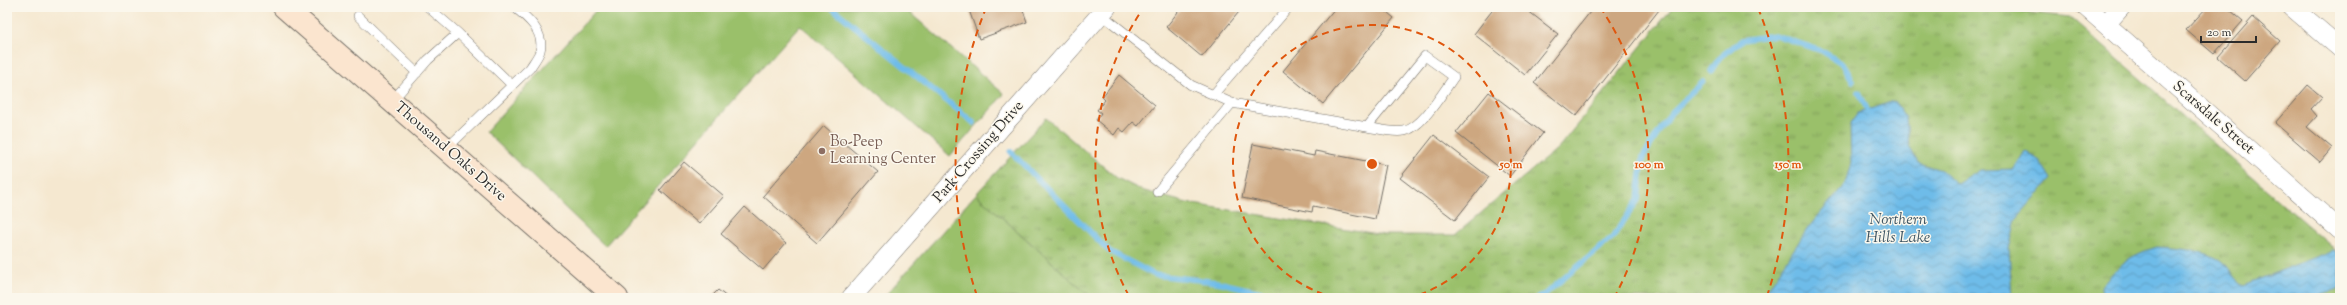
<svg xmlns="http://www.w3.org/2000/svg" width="2347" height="305" font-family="'Sorts Mill Goudy',serif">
	<defs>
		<pattern id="park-tufts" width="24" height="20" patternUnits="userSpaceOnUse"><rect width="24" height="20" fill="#9ac06b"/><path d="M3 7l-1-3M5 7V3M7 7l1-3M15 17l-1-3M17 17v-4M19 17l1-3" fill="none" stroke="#7e9c58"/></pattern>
		<pattern id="water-waves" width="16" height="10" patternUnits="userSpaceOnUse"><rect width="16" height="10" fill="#6ebce9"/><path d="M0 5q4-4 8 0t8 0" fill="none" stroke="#5b99bd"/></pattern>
	</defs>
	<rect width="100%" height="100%" fill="#fbf7ec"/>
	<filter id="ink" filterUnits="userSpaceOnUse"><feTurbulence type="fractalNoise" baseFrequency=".025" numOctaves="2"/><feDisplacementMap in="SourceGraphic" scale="8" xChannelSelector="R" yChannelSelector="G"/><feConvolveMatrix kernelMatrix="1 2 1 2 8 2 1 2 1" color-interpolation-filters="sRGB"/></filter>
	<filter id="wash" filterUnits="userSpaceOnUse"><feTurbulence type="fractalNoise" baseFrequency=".012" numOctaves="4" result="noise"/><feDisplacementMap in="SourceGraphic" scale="16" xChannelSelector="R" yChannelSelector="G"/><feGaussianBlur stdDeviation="0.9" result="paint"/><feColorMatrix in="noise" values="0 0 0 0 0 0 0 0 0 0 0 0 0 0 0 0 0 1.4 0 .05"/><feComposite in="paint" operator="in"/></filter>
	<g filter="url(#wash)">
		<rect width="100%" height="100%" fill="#f5e8d0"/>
		<path fill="#9ac06b" stroke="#62764b" d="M599,7H903L1004,94L950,156L800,25L605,246L486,132Z
			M976,194L1092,298H883Z"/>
		<path fill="url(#park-tufts)" stroke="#62764b" d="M1673,7H1976L2070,17L2340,254V298H1092L976,194L1046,118L1117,178L1141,190L1187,203L1384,235H1455L1558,148Z"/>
		<path fill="url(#water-waves)" stroke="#4c748a" d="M1894,101L1906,118L1909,146L1918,163L1941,170L1958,184L1980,170L2014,169L2025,151L2040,161L2051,179L2016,219L2009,249L2012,298H1762L1808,228L1845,184L1851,164L1850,124L1858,113Z
			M2157,247C2175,248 2205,250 2221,260C2231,267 2232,280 2244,285L2334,250L2340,255V288L2311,298H2102L2101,286C2120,264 2128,256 2157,247Z"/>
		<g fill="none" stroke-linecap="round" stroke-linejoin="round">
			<path stroke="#6ebce9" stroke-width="5.5" d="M831,7L974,123
				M1711,71L1720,57L1742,40L1775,35L1822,51L1843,64L1853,81
				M1859,92L1870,116
				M1011,152L1109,251L1155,275L1217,282L1287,298
				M1538,298L1545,294L1613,237L1638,200L1643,157L1671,113L1703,82"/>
		</g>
		<g id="blocks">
			<path fill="#cda780" d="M968,7H1022L1027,22L979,39Z
				M1182,7H1243L1202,57L1166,27Z
				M1336,7H1381L1394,18L1323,104L1283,71Z
				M1495,7H1523L1558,34L1525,75L1474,34Z
				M1594,7H1656L1659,10L1576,116L1534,83Z
				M2207,7H2233L2230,10L2243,21L2214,54L2186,30Z
				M2253,17L2280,41L2245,81L2218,57Z
				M1119,75L1155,105L1138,126L1133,122L1124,132L1119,128L1114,135L1096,120L1101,113L1097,110L1105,100L1102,97Z
				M2308,85L2322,97L2311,109L2317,116L2307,127L2332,148L2320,162L2275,123Z
				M1489,92L1543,133L1510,176L1456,133Z
				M824,126L878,172L817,243L763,196Z
				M1434,135L1489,177L1455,220L1400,178Z
				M1253,144L1314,156L1315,151L1386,165L1375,219L1313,206L1312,212L1242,198Z
				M684,162L724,196L699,224L660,190Z
				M745,207L786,243L763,270L721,234Z
				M718,290L728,298H710Z"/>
		</g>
	</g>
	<g filter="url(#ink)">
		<use href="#blocks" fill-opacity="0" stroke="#726d65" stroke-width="1"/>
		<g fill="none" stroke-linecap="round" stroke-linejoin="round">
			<g stroke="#726d65" stroke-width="10">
				<path id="lane" d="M1101,14L1191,85L1232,103L1367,127L1425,56L1454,77C1443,92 1422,128 1404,131C1392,133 1379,129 1367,127
					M358,16L417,73
					M458,33L512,85
					M1213,95L1289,7
					M392,101L428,60L458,33L428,7
					M446,149L530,68C533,63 538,57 540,51C545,32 527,17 514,7
					M1157,192L1232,103"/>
			</g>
			<g stroke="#726d65" stroke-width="20">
				<path id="street" d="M2086,7L2340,230
					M2292,7L2340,48
					M2106,24L2121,7
					M851,298L1107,7"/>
			</g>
			<g stroke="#726d65" stroke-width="24">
				<path id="secondary" d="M284,7L617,298"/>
			</g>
			<use href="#lane" stroke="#fff" stroke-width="9"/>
			<use href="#street" stroke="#fff" stroke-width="19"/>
			<use href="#secondary" stroke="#fbe5cf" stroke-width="22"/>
		</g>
	</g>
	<g fill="none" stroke="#df570e" stroke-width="2" stroke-dasharray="7 5">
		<path d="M1335 298A139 139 0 1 1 1409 298"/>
		<path d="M1129 296A277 277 0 0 1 1144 7M1600 7A277 277 0 0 1 1615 296"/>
		<path d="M977 296A416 416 0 0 1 986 8M1758 8A416 416 0 0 1 1767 296"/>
	</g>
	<circle fill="#8d6e63" stroke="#fbf7ec" stroke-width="1.5" cx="822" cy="151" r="4"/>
	<g text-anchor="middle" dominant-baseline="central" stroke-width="3" stroke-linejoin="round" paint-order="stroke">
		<g font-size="15" fill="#2b2b2b" stroke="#fbf7ec">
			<text transform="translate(2213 118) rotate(41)">Scarsdale Street</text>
			<text transform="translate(450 152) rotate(41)">Thousand Oaks Drive</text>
			<text transform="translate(979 152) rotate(-49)">Park Crossing Drive</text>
		</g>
		<g font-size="15" fill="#785e54" stroke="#fbf7ec" text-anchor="start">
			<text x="830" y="142">Bo-Peep<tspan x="830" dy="17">Learning Center</tspan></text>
		</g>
		<g font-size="16" font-style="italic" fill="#3f5664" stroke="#fbf7ec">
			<text x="1898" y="220">Northern<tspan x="1898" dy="18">Hills Lake</tspan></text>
		</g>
	</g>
	<circle cx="1372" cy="164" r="6" fill="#df570e" stroke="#fbf7ec" stroke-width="2"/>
	<g font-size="12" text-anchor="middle" font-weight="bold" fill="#df570e" stroke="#fbf7ec" stroke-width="3" stroke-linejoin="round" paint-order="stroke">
		<text x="1511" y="168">50 m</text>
		<text x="1649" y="168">100 m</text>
		<text x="1788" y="168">150 m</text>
	</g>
	<rect width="2347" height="305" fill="none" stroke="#fbf7ec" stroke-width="24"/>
	<path d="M2201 36v6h55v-6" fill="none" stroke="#2b2b2b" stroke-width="2"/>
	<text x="2207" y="36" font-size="12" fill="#2b2b2b" stroke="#fbf7ec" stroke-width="3" paint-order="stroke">20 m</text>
</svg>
